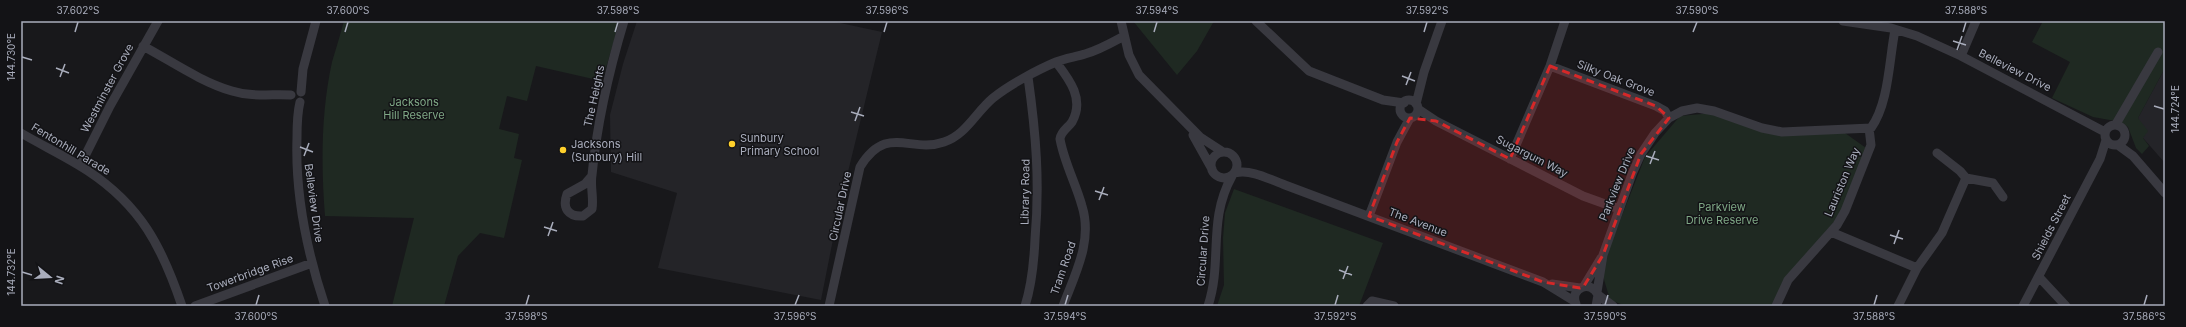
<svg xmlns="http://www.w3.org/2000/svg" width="2186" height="327" font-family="Inter,sans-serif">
	<rect width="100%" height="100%" fill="#18181b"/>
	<path fill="#242428" d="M637,21H831L882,32L839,209L821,300L658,268L677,193L611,172L610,115L623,64Z
		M2165,68V163L2143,138L2138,118Z"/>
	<path fill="#1f2922" d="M344,21H620L602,81L536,66L527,101L507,96L499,129L519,134L514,158L522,160L504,238L480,233L458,256L444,306H392L414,218L325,216C321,166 321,112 332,62C336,49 340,35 344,21Z
		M1133,21H1214L1197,51L1177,75Z
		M2043,21H2165V68L2138,118L2148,131L2143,138L2149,146L2142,154L2136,148L2128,127L2121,122L2093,117L2052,98L2070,62L2032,42Z
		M1713,113L1778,132L1845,133L1866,148L1842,212L1790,277L1776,306H1626L1610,300L1601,269L1645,157L1680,116Z
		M1234,189L1383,243L1359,306H1217L1224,285L1223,238L1225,213Z"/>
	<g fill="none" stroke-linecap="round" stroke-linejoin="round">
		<path stroke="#393940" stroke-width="9" d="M1121,21L1129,55L1139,75L1200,137L1223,152
			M1256,21L1309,71L1383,100L1404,103
			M1843,21L1891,28L1917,36L1961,56L2105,132
			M143,46C171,61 201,82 232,91C251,97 271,94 291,95
			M1961,56L1976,21
			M1056,62C1069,79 1085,99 1072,122C1068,128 1061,131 1060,139C1064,162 1076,184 1082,206C1093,241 1075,274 1063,306
			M1550,66L1656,106L1665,111L1669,118
			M301,92L303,69L316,21
			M1400 109a9 9 0 1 1 18 0a9 9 0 1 1-18 0Z
			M300,102C297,114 297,126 297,138C295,196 307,252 325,306
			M1416,104L1424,72L1442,21
			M1418,109L1436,121L1583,196L1619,209
			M2116,124L2158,52
			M2105 135a10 10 0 1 1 20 0a10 10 0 1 1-20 0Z
			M21,133C43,146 67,157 88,171C141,206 162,247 182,306
			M1193,135L1212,169
			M2118,145L2133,156L2165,193
			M1211 165a13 13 0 1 1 26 0a13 13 0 1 1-26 0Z
			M1937,153L1960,171L1966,178L1993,183L2003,197
			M1510,159L1550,66L1565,21
			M80,166L110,106L158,21
			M1235,173C1251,169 1269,179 1285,185L1543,282L1574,301
			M591,177L585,184L567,194C562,208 568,217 583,216L592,209C594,198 590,186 592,175C597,123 609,71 624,21
			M1369,216L1397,142L1410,118
			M1831,232L1917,268
			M2039,277L2066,306
			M1552,284L1580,288
			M1584,286L1601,258
			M1597,292L1603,255L1632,174L1641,154L1655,133L1669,118L1682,111L1697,108L1714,111L1762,128L1782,132L1871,128C1889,103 1889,60 1895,30
			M1598,295L1613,306
			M1576,304C1569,288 1591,279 1598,295L1596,306
			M195,306L312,263
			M829,306L860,167C887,123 910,154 944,142C966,135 976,112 993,98C1009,85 1037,70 1056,62C1065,58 1076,57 1085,54C1099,50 1111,43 1124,36
			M1025,306C1032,284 1034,262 1035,239C1040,182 1036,134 1028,77
			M1208,306C1223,261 1207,221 1232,176
			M1367,306L1372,301L1394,306
			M1776,306L1788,280L1837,225L1845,211L1871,145L1869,128
			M1898,306L1917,268L1942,233L1966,178
			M2023,306L2100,159L2106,140"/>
	</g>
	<path fill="#d62828" fill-opacity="0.2" stroke="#d62828" stroke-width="3" stroke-dasharray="8 5" stroke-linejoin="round" d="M1550,66L1656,106L1669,118L1641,154L1603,255L1584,286L1580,288L1543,282L1369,216L1397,142L1410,118L1436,121L1510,159Z"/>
	<path fill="none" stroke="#a9adbc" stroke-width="1.5" d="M75,32L78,22M345,32L348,22M615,32L618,22M884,32L887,22M1154,32L1157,22M1424,32L1427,22M1693,32L1697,22M1963,32L1966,22M1953,41L1966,45M1957,50L1962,36M22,57L32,60M56,68L69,73M1402,76L1415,81M60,77L65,64M1406,85L1411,72M2154,106L2164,109M851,112L864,116M855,121L860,107M300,147L313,152M304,156L309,143M1646,156L1659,160M1650,164L1655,151M1095,191L1108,195M1099,200L1104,187M544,227L557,231M1890,235L1903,239M548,236L553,222M1894,244L1899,230M1339,270L1352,275M22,272L32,275M1343,279L1348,266M256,305L259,295M526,305L529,295M795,305L799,295M1065,305L1068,295M1335,305L1338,295M1605,305L1608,295M1874,305L1877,295M2144,305L2147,295"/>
	<g fill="#ffd02c" stroke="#131316" stroke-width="1.5">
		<circle cx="732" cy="144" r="4"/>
		<circle cx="563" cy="150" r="4"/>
	</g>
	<g text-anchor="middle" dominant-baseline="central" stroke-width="3" stroke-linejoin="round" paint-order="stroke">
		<g font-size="11" fill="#a9adbc" stroke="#131316">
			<text transform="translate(2015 70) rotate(27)">Belleview Drive</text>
			<text transform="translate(1616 78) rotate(21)">Silky Oak Grove</text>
			<text transform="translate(107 88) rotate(-62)">Westminster Grove</text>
			<text transform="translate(594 96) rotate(-78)">The Heights</text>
			<text transform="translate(71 149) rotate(31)">Fentonhill Parade</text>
			<text transform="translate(1532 156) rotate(27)">Sugargum Way</text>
			<text transform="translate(1842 182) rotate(-67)">Lauriston Way</text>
			<text transform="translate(1617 184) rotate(-68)">Parkview Drive</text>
			<text transform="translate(1025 192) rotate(-89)">Library Road</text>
			<text transform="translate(314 203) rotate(82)">Belleview Drive</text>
			<text transform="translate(840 206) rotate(-78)">Circular Drive</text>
			<text transform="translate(1418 222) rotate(21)">The Avenue</text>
			<text transform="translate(2051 227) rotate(-63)">Shields Street</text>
			<text transform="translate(1203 251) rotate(-86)">Circular Drive</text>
			<text transform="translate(1063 268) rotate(-71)">Tram Road</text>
			<text transform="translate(250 273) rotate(-20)">Towerbridge Rise</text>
		</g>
		<g font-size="11" fill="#7fa886" stroke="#131316">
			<text x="414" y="102">Jacksons<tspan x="414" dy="13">Hill Reserve</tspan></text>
			<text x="1722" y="207">Parkview<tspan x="1722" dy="13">Drive Reserve</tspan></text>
		</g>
		<g font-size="11" fill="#a9adbc" stroke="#131316" text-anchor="start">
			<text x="740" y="138">Sunbury<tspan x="740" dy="13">Primary School</tspan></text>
			<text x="571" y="144">Jacksons<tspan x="571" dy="13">(Sunbury) Hill</tspan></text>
		</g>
	</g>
	<rect width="2186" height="327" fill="none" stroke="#131316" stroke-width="44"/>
	<g transform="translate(50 277) rotate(108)" stroke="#131316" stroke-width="3" paint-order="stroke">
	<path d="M0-3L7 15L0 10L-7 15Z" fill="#a9adbc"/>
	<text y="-6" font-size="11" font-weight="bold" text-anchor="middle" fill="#a9adbc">N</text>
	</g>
	<rect x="22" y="22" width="2142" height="283" fill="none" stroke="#a9adbc" stroke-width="1.5"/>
	<g font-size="10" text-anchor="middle" fill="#a9adbc">
		<text x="78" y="14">37.602°S</text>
		<text x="348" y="14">37.600°S</text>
		<text x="618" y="14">37.598°S</text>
		<text x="887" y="14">37.596°S</text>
		<text x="1157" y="14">37.594°S</text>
		<text x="1427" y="14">37.592°S</text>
		<text x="1697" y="14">37.590°S</text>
		<text x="1966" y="14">37.588°S</text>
		<text transform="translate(11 57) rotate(-90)" y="4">144.730°E</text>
		<text transform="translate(2175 109) rotate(-90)" y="4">144.724°E</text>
		<text transform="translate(11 272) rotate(-90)" y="4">144.732°E</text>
		<text x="256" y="320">37.600°S</text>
		<text x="526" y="320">37.598°S</text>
		<text x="795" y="320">37.596°S</text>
		<text x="1065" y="320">37.594°S</text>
		<text x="1335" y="320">37.592°S</text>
		<text x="1605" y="320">37.590°S</text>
		<text x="1874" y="320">37.588°S</text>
		<text x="2144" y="320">37.586°S</text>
	</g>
</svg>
